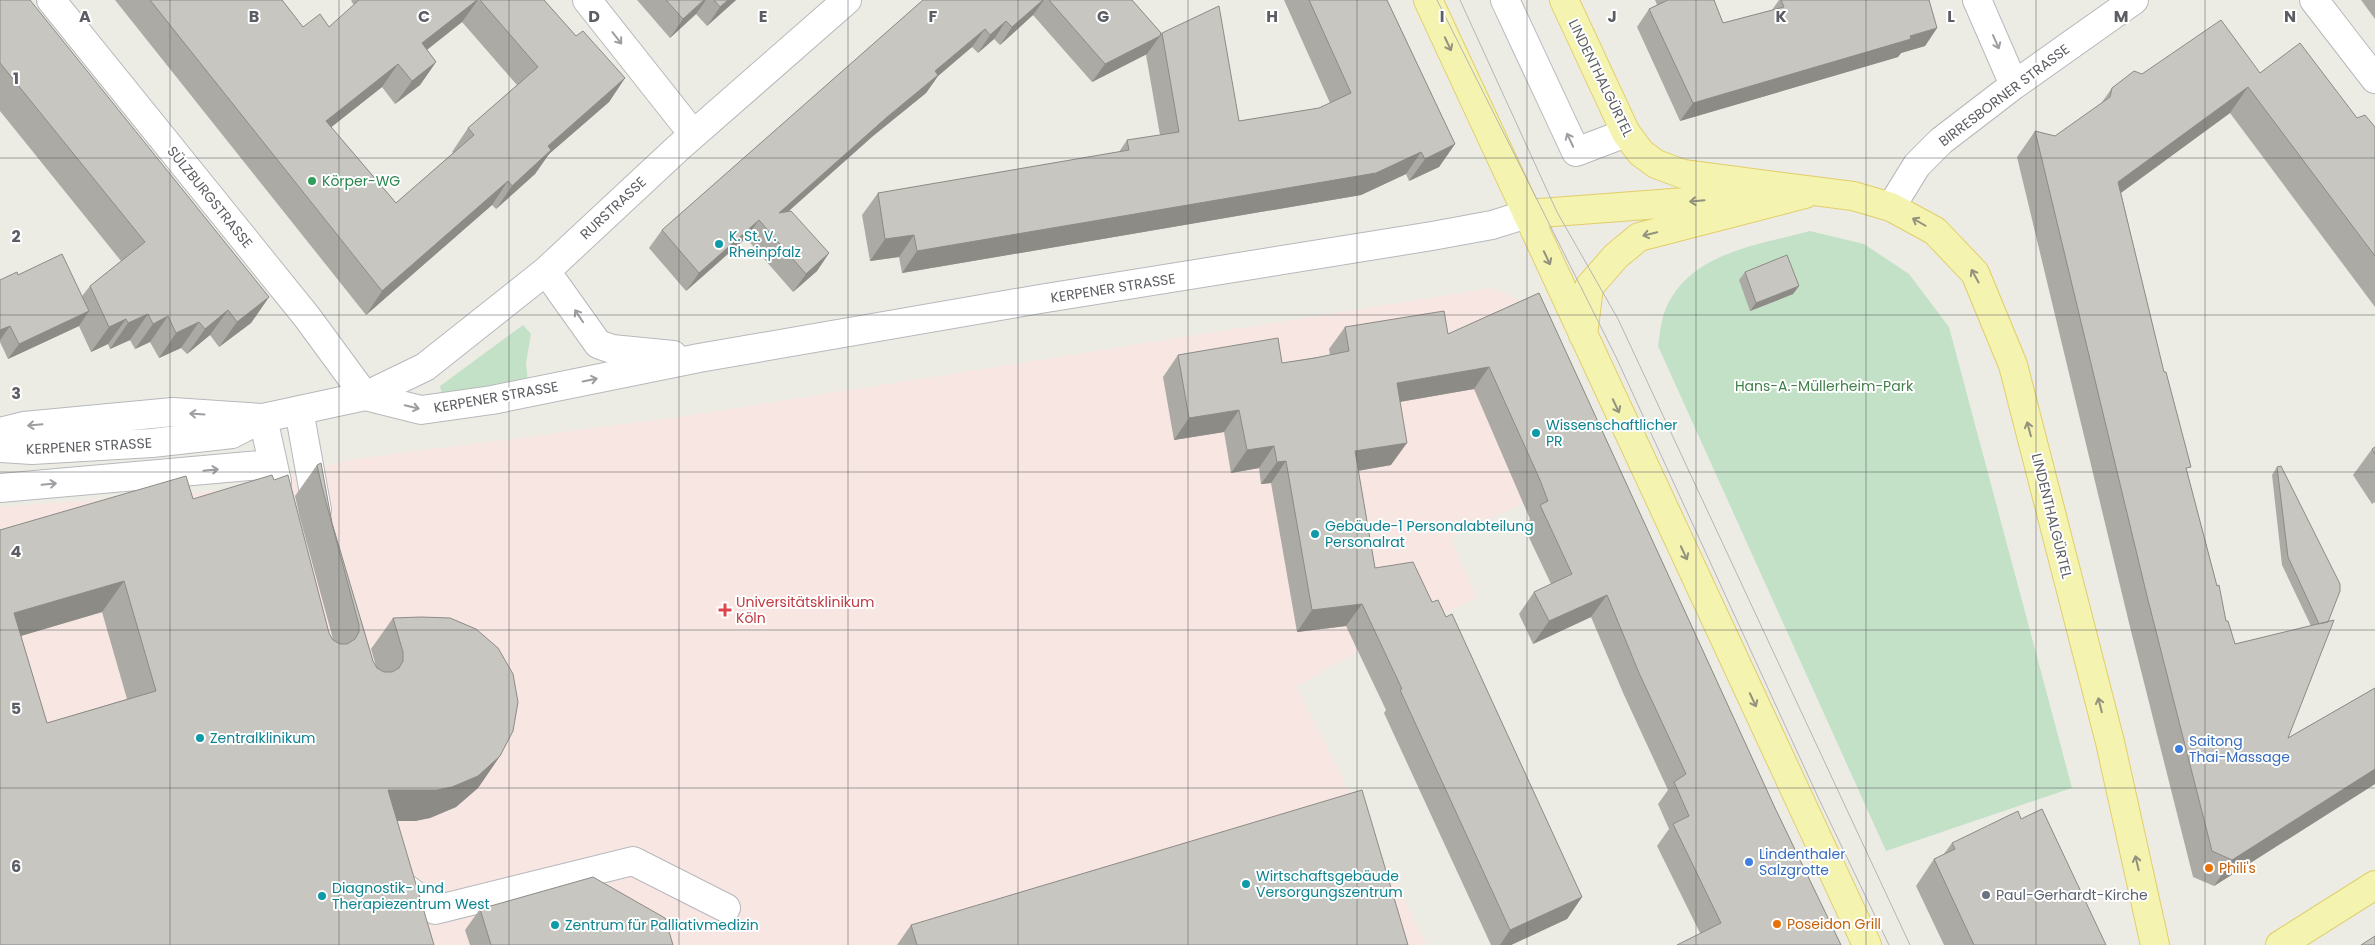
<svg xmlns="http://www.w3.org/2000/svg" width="2375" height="945" font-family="Poppins,sans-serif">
	<rect width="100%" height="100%" fill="#edece4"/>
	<path fill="#f8e6e2" d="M1493,288L1518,300L1598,468L1450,538L1477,598L1358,651L1296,687L1427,945H0V507L244,489L348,460L686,416Z"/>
	<path fill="#c3e1c7" d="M1810,231L1864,244L1909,274L1949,327L2072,788L1886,851L1658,346C1660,335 1661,319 1666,308C1691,252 1758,245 1810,231Z
		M523,325L531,334L526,363L528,382L442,396L440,386Z"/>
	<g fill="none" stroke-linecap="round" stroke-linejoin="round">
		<g stroke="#b6b8bc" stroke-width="30">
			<path id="minor" d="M51,0L307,317L365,396
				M587,0L693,134
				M1505,0L1576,152L1626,133
				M1977,0L2014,85
				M2314,0L2375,79
				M1891,207L1917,165L1941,141L2014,85L2134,0
				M546,271L598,344L612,349L673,355
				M365,396L425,367L546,271L678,148L847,0
				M299,410L317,510
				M263,418L277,482
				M0,432L24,426L173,412L262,418
				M0,448L32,450L152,443L232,434L263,418L365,396L421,410L492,400L699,358L1040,299L1432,236L1492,225L1527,214
				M0,488L272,464
				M400,884L435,910L633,861L726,908"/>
		</g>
		<g stroke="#e1ce69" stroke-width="30">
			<path id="major" d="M1428,0L1867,945
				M1564,0L1626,133L1641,153L1656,164L1683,174L1853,196L1891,207L1935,231L1975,273L2013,365L2110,742L2155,945
				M1527,214L1739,198
				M1583,335L1589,287L1616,256L1639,237L1805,194
				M2280,945L2375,885"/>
		</g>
		<use href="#minor" stroke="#fff" stroke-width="28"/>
		<use href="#major" stroke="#f5f3b0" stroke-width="28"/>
		<path stroke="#b4b5b5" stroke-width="1" d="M1437,0L1616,357L1817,795L1889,945
			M1460,0L1557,212L1618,319L1910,945"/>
	</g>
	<path fill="#acaaa5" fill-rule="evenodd" d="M0,0L269,297L251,323L219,347L210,335L187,354L181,348L159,358L150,342L135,349L130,340L110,349L108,344L91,352L79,326L8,359L0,342V280L18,275L82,296L90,286L121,261L0,111Z
		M115,0H282L303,27H329L354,5L351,1L352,0H544L576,36L625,78L609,102L549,154L535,174L496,209L492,205L366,315ZM462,22L517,85L468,128L452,152L453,153L396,203L331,127L382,87L395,104L420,85L436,62L427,50Z
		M637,0H736L707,26L696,14L670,38Z
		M923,0H1132L1239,121L1319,108L1330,103L1284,0H1387L1455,144L1439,167L1409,181L1406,174L1361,195L902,273L899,257L870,261L862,215L878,193L1119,152L1127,140L1160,135L1146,55L1147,54L1092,82L1033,15L1000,45L994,39L978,53L972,47L938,76L926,93L873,136L789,211L829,253L817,271L793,292L746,238L686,291L649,248L662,230Z
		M1655,0H1714L1723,23L1772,10L1779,0H1929L1937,28L1925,46L1901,53L1898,57L1680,121L1637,27L1649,9L1657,5Z
		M2361,0H2375V19Z
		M2260,73L2357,118L2375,127V307L2230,113L2121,193L2187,472L2217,586L2226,621L2235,644L2311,626L2282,565L2272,475L2277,467L2328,622L2288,738L2375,688V784L2214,886L2193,877L2129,623L2017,157L2035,131L2055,136L2100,105L2112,88L2142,74Z
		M1745,272L1799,286L1793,294L1750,311L1739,280Z
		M1539,293L1775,808L1841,945L1700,933L1657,846L1669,829L1658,804L1668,790L1624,695L1591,617L1533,644L1519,614L1534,592L1551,584L1524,527L1530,519L1474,389L1400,402L1391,465L1358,471L1375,568L1432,602L1446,617L1582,897L1567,919L1511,945H1491L1384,713L1386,710L1346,626L1297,632L1271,483L1261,484L1259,468L1231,473L1224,432L1174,440L1163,377L1178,355L1282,363L1330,355L1329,349L1345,327L1448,334Z
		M2375,447V502L2372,504L2353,475L2372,449Z
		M317,465L332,523L373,661L376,666L371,649L393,618L500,756L478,788L456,807L430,818L415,821H397L0,945V530L193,499L329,633L333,639L300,518L295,496ZM102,612L127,699L47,723L21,636Z
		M2021,819L2106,945H1944L1916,886L1934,859L1943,855L1952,843Z
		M480,909L673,945H470L465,930Z
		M911,925L1408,945H897Z"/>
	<path fill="#8c8b86" d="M477,0H478L462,22L405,67L422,43Z
		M704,0H706L696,14L670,38L683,19Z
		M728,0H736L707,26L720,7Z
		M1043,0H1044L1033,15L1000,45L1012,27Z
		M1006,21L994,39L978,53L990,35Z
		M1937,28L1925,46L1901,53L1898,57L1680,121L1693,103Z
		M985,29L972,47L938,76L926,93L873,136L766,231L779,213L935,71Z
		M1160,36L1147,54L1092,82L1105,64Z
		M436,62L420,85L395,104L412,81Z
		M398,64L382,87L310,144L326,121Z
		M625,78L609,102L549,154L535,174L496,209L512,186L548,146Z
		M2248,87L2230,113L2100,208L2118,182Z
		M1455,144L1439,167L1409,181L1425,159Z
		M1421,152L1406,174L1361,195L902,273L917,251Z
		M508,181L492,205L366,315L382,291Z
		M759,220L746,238L686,291L699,273Z
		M914,235L899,257L870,261L885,239Z
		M829,253L817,271L793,292L806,274Z
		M1799,286L1793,294L1750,311L1756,303Z
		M269,297L251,323L219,347L237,322Z
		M228,310L210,335L187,354L205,329Z
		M89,311L79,326L8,359L19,344Z
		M148,314L130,340L110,349L128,323Z
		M168,316L150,342L135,349L153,324Z
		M126,319L108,344L91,352L109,327Z
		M199,322L181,348L159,358L176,333Z
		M10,326L0,340V330Z
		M1489,367L1474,389L1381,405L1397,383Z
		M1239,410L1224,432L1174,440L1189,418Z
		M1407,443L1391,465L1339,474L1355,451Z
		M1274,446L1259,468L1231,473L1247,450Z
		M1286,461L1271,483L1261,484L1277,462Z
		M124,581L102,612L0,642L14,613Z
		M1607,595L1591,617L1533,644L1549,621Z
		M1362,604L1346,626L1297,632L1312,610Z
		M500,756L478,788L456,807L430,818L415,821H366L388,790Z
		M2375,769V784L2214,886L2232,860Z
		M1582,897L1567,919L1511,945H1500L1510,930Z"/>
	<path fill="#c8c6c0" stroke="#8c8b86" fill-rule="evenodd" d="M0,0H30L269,297L237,322L228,310L205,329L199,322L176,333L168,316L153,324L148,314L128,323L126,319L109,327L90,286L145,242L0,63Z
		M150,0H282L303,27L320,14L329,27L359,0H477L422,43L436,62L412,81L398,64L326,121L396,203L474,135L468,128L538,67L480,0H544L576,36L583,31L625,78L548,146L551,150L512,186L508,181L382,291Z
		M666,0H704L683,19Z
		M714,0H728L720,7Z
		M923,0H1043L1012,27L1006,21L990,35L985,29L935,71L938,75L886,118L779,213L791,211L829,253L806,274L759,220L699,273L662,230Z
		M1049,0H1132L1161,33L1160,36L1105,64Z
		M1309,0H1387L1455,144L1425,159L1421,152L1376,173L917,251L914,235L885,239L878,193L1129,150L1127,140L1179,132L1162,33L1219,6L1239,121L1319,108L1351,93Z
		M1668,0H1714L1723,23L1784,7L1781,0H1929L1937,28L1910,36L1911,39L1693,103L1649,9Z
		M2221,20L2260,73L2300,43L2357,118L2365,115L2375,127V256L2248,87L2118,182L2164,372H2166L2191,467L2186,468L2217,586L2219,585L2226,621H2228L2235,644L2334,620L2288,738L2375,688V769L2232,860L2212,851L2147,596L2035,131L2055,136L2110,97L2112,88L2134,71L2142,74Z
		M62,254L89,311L19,344L10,326L0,330V280L17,272L18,275Z
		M1787,255L1799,286L1756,303L1745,272Z
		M1539,293L1775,808L1841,945H1677L1721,923L1673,824L1689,816L1674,782L1686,774L1639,673L1607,595L1549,621L1534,592L1572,574L1540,505L1548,501L1540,480L1489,367L1397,383L1407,443L1355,451L1375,568L1413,562L1432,602L1438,600L1446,617L1452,614L1582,897L1510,930L1400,690L1402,689L1362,604L1312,610L1286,461L1277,462L1274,446L1247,450L1239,410L1189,418L1178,355L1278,338L1282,363L1315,358L1349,351L1345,327L1444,311L1448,334Z
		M2375,447V454L2372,449Z
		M321,463L332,523L373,661L377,668L384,672H392L399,668L403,661V652L393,618L421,617L450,618L476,629L498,648L513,674L518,702L513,731L500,756L478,776L452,787L437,790H388L434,945H0V530L186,476L193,499L272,475L274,480L288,475L329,633L333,640L340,644H347L355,639L359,632V625L322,487L317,465ZM124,581L156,691L47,723L14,613Z
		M2281,466L2340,584V591L2328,622L2319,624L2288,557L2277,467Z
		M1362,790L1408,945H917L911,925Z
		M2042,809L2106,945H1974L1934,859L1955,849L1952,843L2018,811L2021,819Z
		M593,877L665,918L673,945H491L480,909Z
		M2375,936V945H2361Z"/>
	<defs><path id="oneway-shaft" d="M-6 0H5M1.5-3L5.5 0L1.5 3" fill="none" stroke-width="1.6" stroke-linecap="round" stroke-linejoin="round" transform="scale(1.25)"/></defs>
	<g stroke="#9d9ea1">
		<use href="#oneway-shaft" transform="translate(617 38) rotate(52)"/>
		<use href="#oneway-shaft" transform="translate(1996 42) rotate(66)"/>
		<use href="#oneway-shaft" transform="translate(1570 140) rotate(-115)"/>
		<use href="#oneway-shaft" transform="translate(579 316) rotate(-124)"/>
		<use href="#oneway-shaft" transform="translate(590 380) rotate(-12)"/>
		<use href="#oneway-shaft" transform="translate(412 407) rotate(13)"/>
		<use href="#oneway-shaft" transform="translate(197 414) rotate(-176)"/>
		<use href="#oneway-shaft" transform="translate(35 425) rotate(175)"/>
		<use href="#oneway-shaft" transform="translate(211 470) rotate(-6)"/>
		<use href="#oneway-shaft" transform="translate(49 484) rotate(-5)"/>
	</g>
	<g stroke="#92927e">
		<use href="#oneway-shaft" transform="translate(1448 44) rotate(65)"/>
		<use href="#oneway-shaft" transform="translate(1697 201) rotate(175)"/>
		<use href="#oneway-shaft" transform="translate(1919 222) rotate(-150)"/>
		<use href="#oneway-shaft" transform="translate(1650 234) rotate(166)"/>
		<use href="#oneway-shaft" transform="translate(1547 258) rotate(65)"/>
		<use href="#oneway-shaft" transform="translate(1975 276) rotate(-119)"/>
		<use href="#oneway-shaft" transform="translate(1616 406) rotate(65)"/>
		<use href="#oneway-shaft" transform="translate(2029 429) rotate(-105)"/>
		<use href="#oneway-shaft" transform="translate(1684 553) rotate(65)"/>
		<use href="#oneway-shaft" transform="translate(1753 700) rotate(65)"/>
		<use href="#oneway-shaft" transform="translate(2100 705) rotate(-104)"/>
		<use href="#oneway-shaft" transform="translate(2137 863) rotate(-103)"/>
	</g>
	<path fill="none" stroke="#5c5e63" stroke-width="1" stroke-opacity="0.55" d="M170,0V945M339,0V945M509,0V945M679,0V945M848,0V945M1018,0V945M1188,0V945M1357,0V945M1527,0V945M1696,0V945M1866,0V945M2036,0V945M2205,0V945M0,158H2375M0,315H2375M0,472H2375M0,630H2375M0,788H2375"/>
	<circle fill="#2e9e5b" stroke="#fff" stroke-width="2" cx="312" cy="181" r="5"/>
	<g fill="#0f9aa8" stroke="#fff" stroke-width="2">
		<circle cx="719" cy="244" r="5"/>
		<circle cx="1536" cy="433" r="5"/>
		<circle cx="1315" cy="534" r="5"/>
		<circle cx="200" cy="738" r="5"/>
		<circle cx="1246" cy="884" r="5"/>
		<circle cx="322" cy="896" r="5"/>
		<circle cx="555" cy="925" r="5"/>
	</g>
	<path fill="#e0444e" stroke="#fff" stroke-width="2" d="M722.5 602.5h5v5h5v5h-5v5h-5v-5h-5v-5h5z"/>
	<g fill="#3f7fe0" stroke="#fff" stroke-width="2">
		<circle cx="2179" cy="749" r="5"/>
		<circle cx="1749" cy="862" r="5"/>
	</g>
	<g fill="#e8710a" stroke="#fff" stroke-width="2">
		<circle cx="2209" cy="868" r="5"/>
		<circle cx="1777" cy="924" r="5"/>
	</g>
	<circle fill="#6b7280" stroke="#fff" stroke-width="2" cx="1986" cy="895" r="5"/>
	<g text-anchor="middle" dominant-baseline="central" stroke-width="4" stroke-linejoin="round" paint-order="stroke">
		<g font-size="14" fill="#5c5e63" stroke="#fff">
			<text transform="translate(1601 78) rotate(64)">LINDENTHALGÜRTEL</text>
			<text transform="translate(2004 95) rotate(-37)">BIRRESBORNER STRASSE</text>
			<text transform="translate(210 197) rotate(51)">SÜLZBURGSTRASSE</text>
			<text transform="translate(613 208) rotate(-43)">RURSTRASSE</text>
			<text transform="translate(1113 288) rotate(-9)">KERPENER STRASSE</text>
			<text transform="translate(496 397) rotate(-10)">KERPENER STRASSE</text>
			<text transform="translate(89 446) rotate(-3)">KERPENER STRASSE</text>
			<text transform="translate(2052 516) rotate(76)">LINDENTHALGÜRTEL</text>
		</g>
		<g font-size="14" fill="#27864d" stroke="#fff" text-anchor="start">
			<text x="322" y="181">Körper-WG</text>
		</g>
		<g font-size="14" fill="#0d838f" stroke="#fff" text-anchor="start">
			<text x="729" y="236">K. St. V.<tspan x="729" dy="16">Rheinpfalz</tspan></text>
			<text x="1546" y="425">Wissenschaftlicher<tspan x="1546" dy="16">PR</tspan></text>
			<text x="1325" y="526">Gebäude-1 Personalabteilung<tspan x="1325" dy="16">Personalrat</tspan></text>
			<text x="210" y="738">Zentralklinikum</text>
			<text x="1256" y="876">Wirtschaftsgebäude<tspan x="1256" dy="16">Versorgungszentrum</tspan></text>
			<text x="332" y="888">Diagnostik- und<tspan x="332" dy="16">Therapiezentrum West</tspan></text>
			<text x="565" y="925">Zentrum für Palliativmedizin</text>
		</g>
		<g font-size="14" fill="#3f7f4a" stroke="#fff">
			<text x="1824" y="386">Hans-A.-Müllerheim-Park</text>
		</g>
		<g font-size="14" fill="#be3a42" stroke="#fff" text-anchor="start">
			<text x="736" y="602">Universitätsklinikum<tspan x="736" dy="16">Köln</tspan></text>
		</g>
		<g font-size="14" fill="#366cbe" stroke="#fff" text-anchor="start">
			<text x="2189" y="741">Saitong<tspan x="2189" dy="16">Thai-Massage</tspan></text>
			<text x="1759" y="854">Lindenthaler<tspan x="1759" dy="16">Salzgrotte</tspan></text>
		</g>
		<g font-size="14" fill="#c56008" stroke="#fff" text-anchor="start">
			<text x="2219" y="868">Phili's</text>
			<text x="1787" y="924">Poseidon Grill</text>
		</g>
		<g font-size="14" fill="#5b616d" stroke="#fff" text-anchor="start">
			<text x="1996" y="895">Paul-Gerhardt-Kirche</text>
		</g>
	</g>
	<g font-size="16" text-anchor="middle" font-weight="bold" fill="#5c5e63" stroke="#fff" stroke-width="4" stroke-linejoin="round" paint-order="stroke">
		<text x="85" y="22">A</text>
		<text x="254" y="22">B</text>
		<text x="424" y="22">C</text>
		<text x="594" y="22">D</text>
		<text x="763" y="22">E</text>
		<text x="933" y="22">F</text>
		<text x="1103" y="22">G</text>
		<text x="1272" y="22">H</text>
		<text x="1442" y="22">I</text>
		<text x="1612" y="22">J</text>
		<text x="1781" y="22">K</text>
		<text x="1951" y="22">L</text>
		<text x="2121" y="22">M</text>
		<text x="2290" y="22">N</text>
		<text x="16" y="84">1</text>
		<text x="16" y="242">2</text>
		<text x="16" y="399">3</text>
		<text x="16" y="557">4</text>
		<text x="16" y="714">5</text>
		<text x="16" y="872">6</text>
	</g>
</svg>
